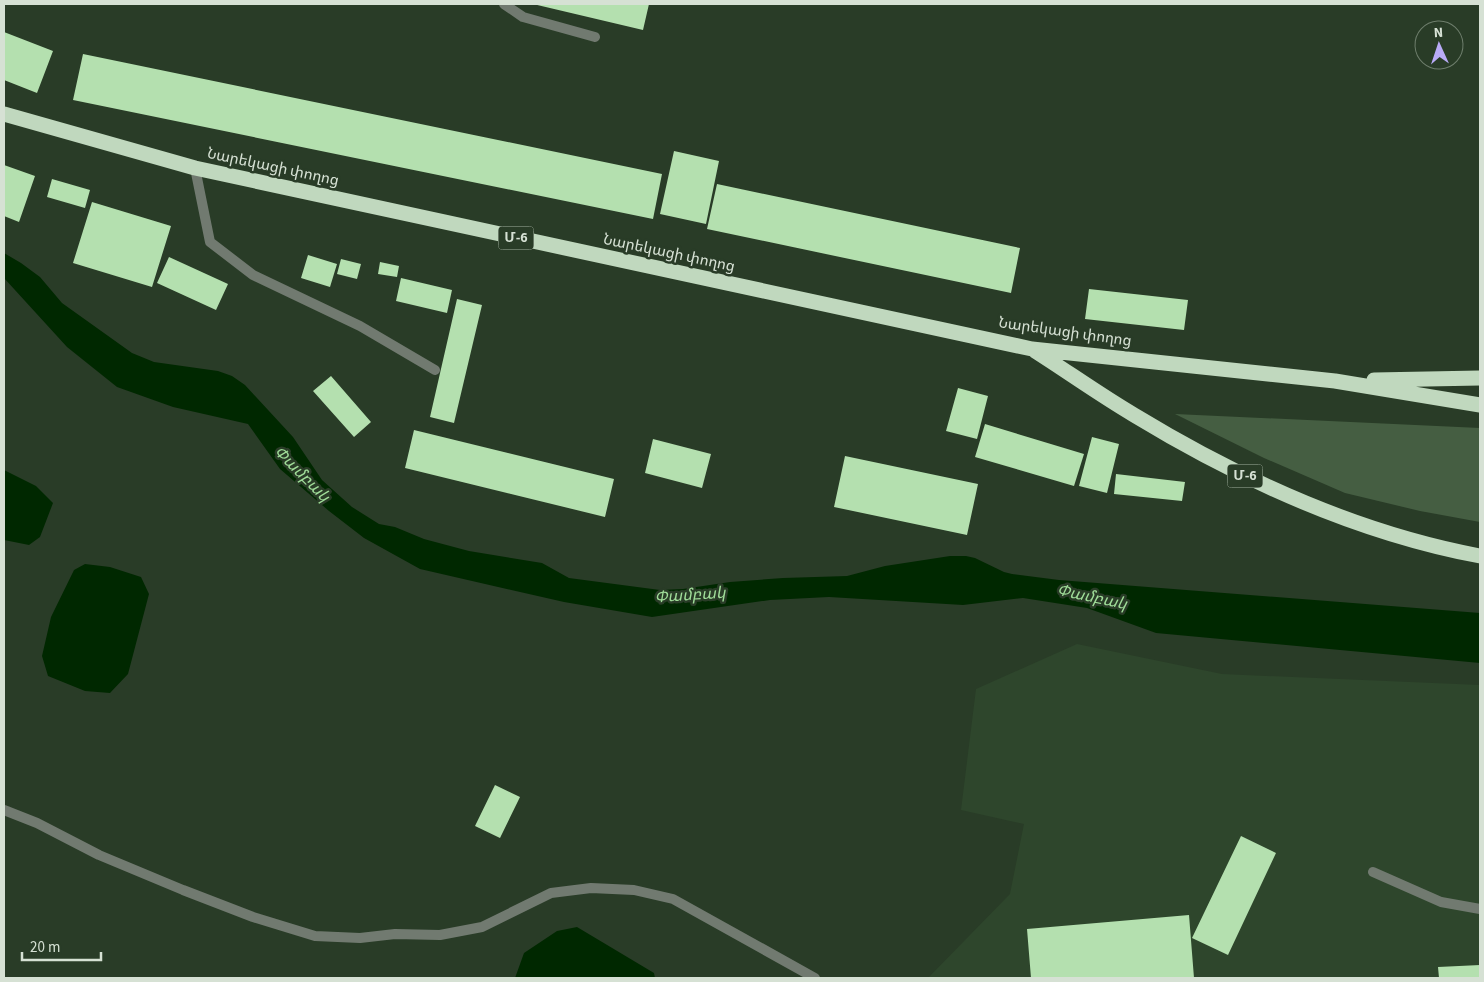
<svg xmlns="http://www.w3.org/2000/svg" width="1484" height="982" font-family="'Source Sans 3','Noto Sans Armenian',sans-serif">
	<rect width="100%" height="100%" fill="#293c27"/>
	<path fill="#2e462c" d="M1077,644L1222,674L1480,685V978H928L1010,894L1024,824L961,810L976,689Z"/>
	<path fill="#455e42" d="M1175,414L1480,428V522L1420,511L1345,493L1264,458Z"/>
	<path fill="#002800" d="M4,253L21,263L40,277L62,303L132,353L154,362L218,371L232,376L245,385L293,437L322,480L352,507L379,524L395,527L424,539L469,551L542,563L569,578L660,590L683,589L730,582L783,578L847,576L885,566L950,556H966L975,558L1004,572L1012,574L1059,580L1480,613V663L1156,633L1087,608L1023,598L963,605L829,597L770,600L652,617L564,602L420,569L364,538L329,511L280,469L248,424L173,407L117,387L67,347L4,278Z
		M4,470L36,486L53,503L40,537L29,545L4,540Z
		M85,564L110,567L141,577L149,594L128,674L110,693L85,691L48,676L42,656L51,617L74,570Z
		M577,927L654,973L655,978H515L524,953L557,931Z"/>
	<path fill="#b4e0af" d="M533,4H649L643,30Z
		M4,32L53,51L37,93L4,80Z
		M83,54L662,174L653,219L73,100Z
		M674,151L719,161L706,224L660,214Z
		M4,165L35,176L19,222L4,216Z
		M52,179L90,190L85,208L47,197Z
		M717,184L1020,248L1011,293L707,229Z
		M92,202L171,226L152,287L73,263Z
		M308,255L337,264L330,287L301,278Z
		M169,257L228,284L216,310L157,283Z
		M341,259L361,264L357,279L337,274Z
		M380,262L399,266L397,277L378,274Z
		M401,278L452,290L447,313L396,301Z
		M1089,289L1188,300L1184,330L1085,319Z
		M457,299L482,305L454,423L430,417Z
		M331,376L371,422L354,437L313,391Z
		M958,388L988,396L977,439L946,431Z
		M985,424L1084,454L1074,486L975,457Z
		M414,430L614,479L605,517L405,468Z
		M1092,437L1119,444L1107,493L1079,486Z
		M653,439L711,454L702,488L645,473Z
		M845,456L978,484L967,535L834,507Z
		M1116,474L1185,482L1182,501L1114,494Z
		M495,785L520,797L500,838L475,826Z
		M1241,836L1276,853L1228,955L1192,938Z
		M1189,915L1194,978H1031L1027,929Z
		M1480,965V978H1439L1438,967Z"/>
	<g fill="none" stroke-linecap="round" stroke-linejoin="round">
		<path stroke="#717a70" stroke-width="10" d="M195,168L210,242L253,275L360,326L435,370
			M1373,872L1441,902L1480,909"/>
		<path stroke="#717a70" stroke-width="10" d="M504,4L523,17L595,37
			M4,810L37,823L99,855L183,890L253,917L315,936L360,938L395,934L440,935L482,927L551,893L591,888L634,890L673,899L815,978"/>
		<path stroke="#c0d8be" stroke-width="15" d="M4,114L195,168L1032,349L1335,381L1480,405
			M1035,351C1068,372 1100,395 1134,415C1241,480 1357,533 1480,556
			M1374,380L1480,378"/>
	</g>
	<g text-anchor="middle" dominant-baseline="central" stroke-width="5" stroke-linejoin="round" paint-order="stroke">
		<g fill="#293c27" stroke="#a2b0a0" stroke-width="1">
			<rect x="498.5" y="226.5" width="35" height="23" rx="4"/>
			<rect x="1227.5" y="464.5" width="35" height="23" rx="4"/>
		</g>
		<g font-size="14" font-weight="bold" fill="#d6e1d4">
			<text x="516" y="238">Մ-6</text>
			<text x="1245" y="476">Մ-6</text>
		</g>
		<g font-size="15" fill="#d6e1d4" stroke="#293c27">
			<text transform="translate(273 167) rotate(12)">Նարեկացի փողոց</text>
			<text transform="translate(669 253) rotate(12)">Նարեկացի փողոց</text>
			<text transform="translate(1065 332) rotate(8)">Նարեկացի փողոց</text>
		</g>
		<g font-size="16" font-style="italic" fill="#a0dd99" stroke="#293c27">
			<text transform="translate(302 474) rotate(45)">Փամբակ</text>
			<text transform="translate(690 595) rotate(-4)">Փամբակ</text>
			<text transform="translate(1092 597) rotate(12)">Փամբակ</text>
		</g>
	</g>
	<rect width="1484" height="982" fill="none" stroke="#d6e1d4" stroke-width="10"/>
	<g transform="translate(1439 45) rotate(357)"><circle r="24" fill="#293c27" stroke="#6e7e6c"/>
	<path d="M0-4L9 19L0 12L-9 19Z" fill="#b9abf7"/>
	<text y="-8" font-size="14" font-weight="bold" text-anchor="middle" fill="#d6e1d4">N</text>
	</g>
	<path d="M22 952v8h79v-8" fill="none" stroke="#d6e1d4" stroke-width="2.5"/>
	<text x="30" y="952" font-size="15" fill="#d6e1d4" stroke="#293c27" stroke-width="4" paint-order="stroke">20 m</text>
</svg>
